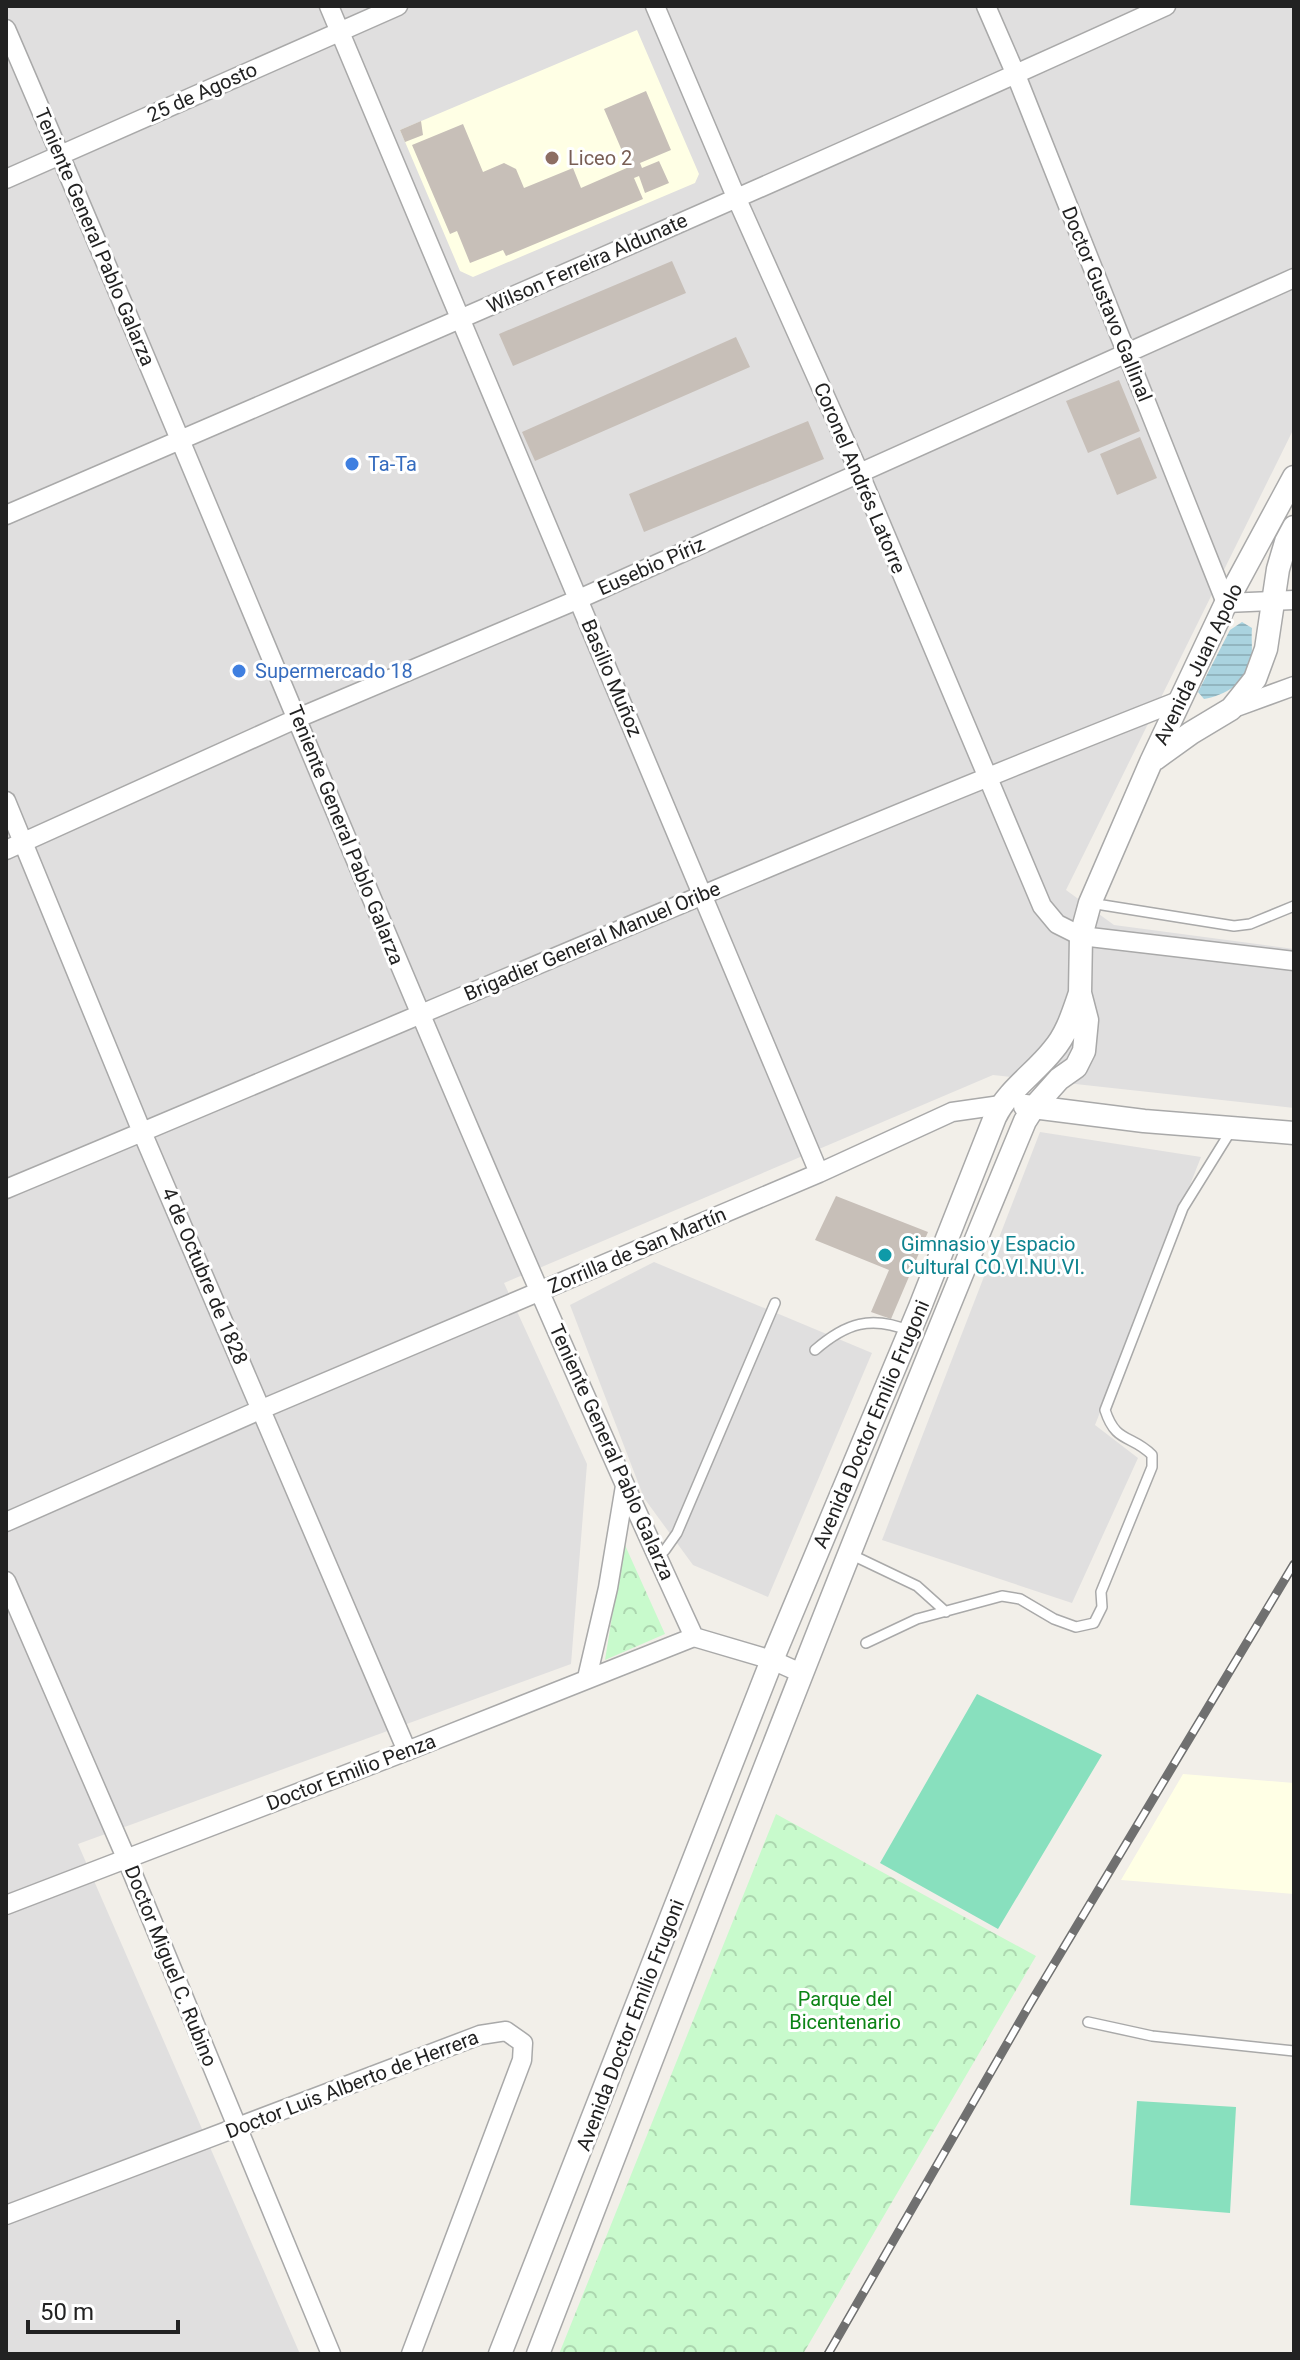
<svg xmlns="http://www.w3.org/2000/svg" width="1300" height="2360" font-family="Roboto,sans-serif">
	<defs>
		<pattern id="park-crowns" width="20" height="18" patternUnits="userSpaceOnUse" patternTransform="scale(2)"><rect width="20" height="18" fill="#c8facc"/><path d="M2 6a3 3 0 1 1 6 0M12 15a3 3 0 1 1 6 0" fill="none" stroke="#acd6af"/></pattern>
		<pattern id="water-rules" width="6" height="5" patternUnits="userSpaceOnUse" patternTransform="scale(2)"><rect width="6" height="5" fill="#aad3df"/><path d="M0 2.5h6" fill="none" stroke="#92b5bf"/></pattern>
	</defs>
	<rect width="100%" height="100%" fill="#f2efe9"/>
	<path fill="#e0dfdf" d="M6,6H1294V428L1066,890L1114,925L1294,949V1108L993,1075L504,1283L587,1464L571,1664L78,1844L300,2354H6Z
		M1040,1132L1201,1157L1095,1425L1138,1458L1072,1603L882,1540Z
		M654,1262L872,1353L768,1597L693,1565L644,1498L570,1305Z"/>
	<path fill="#ffffe5" d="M637,30L699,174L695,183L473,277L460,271L400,130Z
		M1183,1774L1294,1783V1894L1121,1880Z"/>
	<path fill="url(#park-crowns)" d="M624,1543L665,1634L605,1660Z
		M776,1814L1036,1956L803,2354H559Z"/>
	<path fill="#88e0be" d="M977,1694L1102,1755L998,1929L880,1863Z
		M1137,2101L1236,2107L1230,2213L1130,2205Z"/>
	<path fill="url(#water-rules)" d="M1242,622L1252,628C1251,638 1253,651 1251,661C1244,684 1226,695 1204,699L1198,692L1230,630Z"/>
	<path fill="#c7bfb8" d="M646,91L671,150L640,163L642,168L659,161L669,183L645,193L639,176L634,178L643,199L506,256L503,250L470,263L457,231L450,234L412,145L463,124L483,172L504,163L516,169L524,188L573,168L581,188L629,167L604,109Z
		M421,121L423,135L405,142L400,130Z
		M672,261L686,293L513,366L499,334Z
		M736,337L750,367L535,461L522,432Z
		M1119,380L1140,431L1088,453L1066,401Z
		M808,421L824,459L644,532L629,494Z
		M1140,437L1157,478L1117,495L1100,454Z
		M836,1196L928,1232L891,1319L871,1312L889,1270L815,1240Z"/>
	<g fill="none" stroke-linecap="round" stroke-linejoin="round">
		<g stroke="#a9a9a9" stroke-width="12">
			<path id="service" d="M1090,903L1234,926L1250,924L1294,906
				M815,1350C846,1323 871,1315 910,1331
				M850,1554L917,1586L946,1612
				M657,1557L665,1550L677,1533L775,1303
				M866,1643L917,1619L1002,1596L1020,1599L1054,1619L1076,1627L1094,1623L1102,1607L1101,1592L1152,1467V1455C1131,1434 1116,1444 1105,1410L1183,1208L1232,1129
				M1088,2022L1152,2036L1294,2051"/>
		</g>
		<g stroke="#a9a9a9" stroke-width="21">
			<path id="minor" d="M329,6L819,1173
				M655,6L736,197L859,472L1042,906L1057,924L1081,936L1294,961
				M986,6L1016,75L1226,603L1294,600
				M6,29C237,564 450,1107 694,1637
				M6,179L398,6
				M6,515C394,348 782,181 1166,6
				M1231,709L1294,686
				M6,801L142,1132L407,1751
				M6,850L298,718L579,599L1294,278
				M6,1189C398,1026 786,855 1181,700
				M6,1522L262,1409L819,1173L952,1112L1001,1105
				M6,1581L127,1860L331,2354
				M694,1637L772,1660L801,1673
				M587,1678L608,1588L625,1486
				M6,1905L407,1751L694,1637
				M6,2215L480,2035L506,2031L523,2043L522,2060L411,2354"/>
		</g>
		<g stroke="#a9a9a9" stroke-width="25">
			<path id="tertiary" d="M1155,759L1191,733L1231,709L1255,679L1266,649L1278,569L1286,542L1294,527
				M1025,1106L1144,1121L1294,1133
				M500,2354L772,1660L920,1307L995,1117C1008,1090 1035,1073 1053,1050C1067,1034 1073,1013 1080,993
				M538,2354C697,1942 855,1529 1025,1121L1034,1107L1059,1079L1076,1067L1084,1051L1087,1020L1080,993L1081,936L1090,903L1151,762L1226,603L1294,477"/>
		</g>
		<use href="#service" stroke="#fff" stroke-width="9"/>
		<use href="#minor" stroke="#fff" stroke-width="18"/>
		<use href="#tertiary" stroke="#fff" stroke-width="22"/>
		<g stroke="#707070" stroke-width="9">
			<path id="rail" d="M828,2354L1030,2004L1294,1564"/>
		</g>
		<use href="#rail" stroke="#fff" stroke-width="6" stroke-dasharray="18" stroke-linecap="butt"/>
	</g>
	<circle fill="#8d6e63" stroke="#fff" stroke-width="3" cx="552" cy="158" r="8"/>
	<g fill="#3f7fe0" stroke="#fff" stroke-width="3">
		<circle cx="352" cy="464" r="8"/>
		<circle cx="239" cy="671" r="8"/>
	</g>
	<circle fill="#0f9aa8" stroke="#fff" stroke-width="3" cx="885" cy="1255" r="8"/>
	<g text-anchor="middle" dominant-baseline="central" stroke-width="6" stroke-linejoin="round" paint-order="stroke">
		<g font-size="20" fill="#222" stroke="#fff">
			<text transform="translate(202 92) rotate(-24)">25 de Agosto</text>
			<text transform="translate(95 237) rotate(67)">Teniente General Pablo Galarza</text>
			<text transform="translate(587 263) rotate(-24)">Wilson Ferreira Aldunate</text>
			<text transform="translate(1107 304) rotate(68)">Doctor Gustavo Gallinal</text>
			<text transform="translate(860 478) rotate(67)">Coronel Andrés Latorre</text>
			<text transform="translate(651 566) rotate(-24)">Eusebio Píriz</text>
			<text transform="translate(1198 664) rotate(-64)">Avenida Juan Apolo</text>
			<text transform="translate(612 678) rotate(67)">Basilio Muñoz</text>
			<text transform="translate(346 835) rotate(68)">Teniente General Pablo Galarza</text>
			<text transform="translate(592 941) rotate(-23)">Brigadier General Manuel Oribe</text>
			<text transform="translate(637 1250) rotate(-23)">Zorrilla de San Martín</text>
			<text transform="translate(205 1276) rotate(67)">4 de Octubre de 1828</text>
			<text transform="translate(871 1424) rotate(-67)">Avenida Doctor Emilio Frugoni</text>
			<text transform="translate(612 1452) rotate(66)">Teniente General Pablo Galarza</text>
			<text transform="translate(351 1772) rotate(-21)">Doctor Emilio Penza</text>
			<text transform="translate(171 1966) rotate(68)">Doctor Miguel C. Rubino</text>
			<text transform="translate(630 2025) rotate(-69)">Avenida Doctor Emilio Frugoni</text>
			<text transform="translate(352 2084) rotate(-21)">Doctor Luis Alberto de Herrera</text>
		</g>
		<g font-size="20" fill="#785e54" stroke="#fff" text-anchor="start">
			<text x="568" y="158">Liceo 2</text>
		</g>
		<g font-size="20" fill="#366cbe" stroke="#fff" text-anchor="start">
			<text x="368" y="464">Ta-Ta</text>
			<text x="255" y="671">Supermercado 18</text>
		</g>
		<g font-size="20" fill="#0d838f" stroke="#fff" text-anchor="start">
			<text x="901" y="1244">Gimnasio y Espacio<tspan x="901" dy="23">Cultural CO.VI.NU.VI.</tspan></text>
		</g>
		<g font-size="20" fill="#0c8416" stroke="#fff">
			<text x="845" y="1999">Parque del<tspan x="845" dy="23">Bicentenario</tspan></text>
		</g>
	</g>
	<rect width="1300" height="2360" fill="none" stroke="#222222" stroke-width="16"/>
	<path d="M28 2320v12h150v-12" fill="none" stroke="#222222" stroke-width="4"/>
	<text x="40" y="2320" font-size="24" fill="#222222" stroke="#ffffff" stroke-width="6" paint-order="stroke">50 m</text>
</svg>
